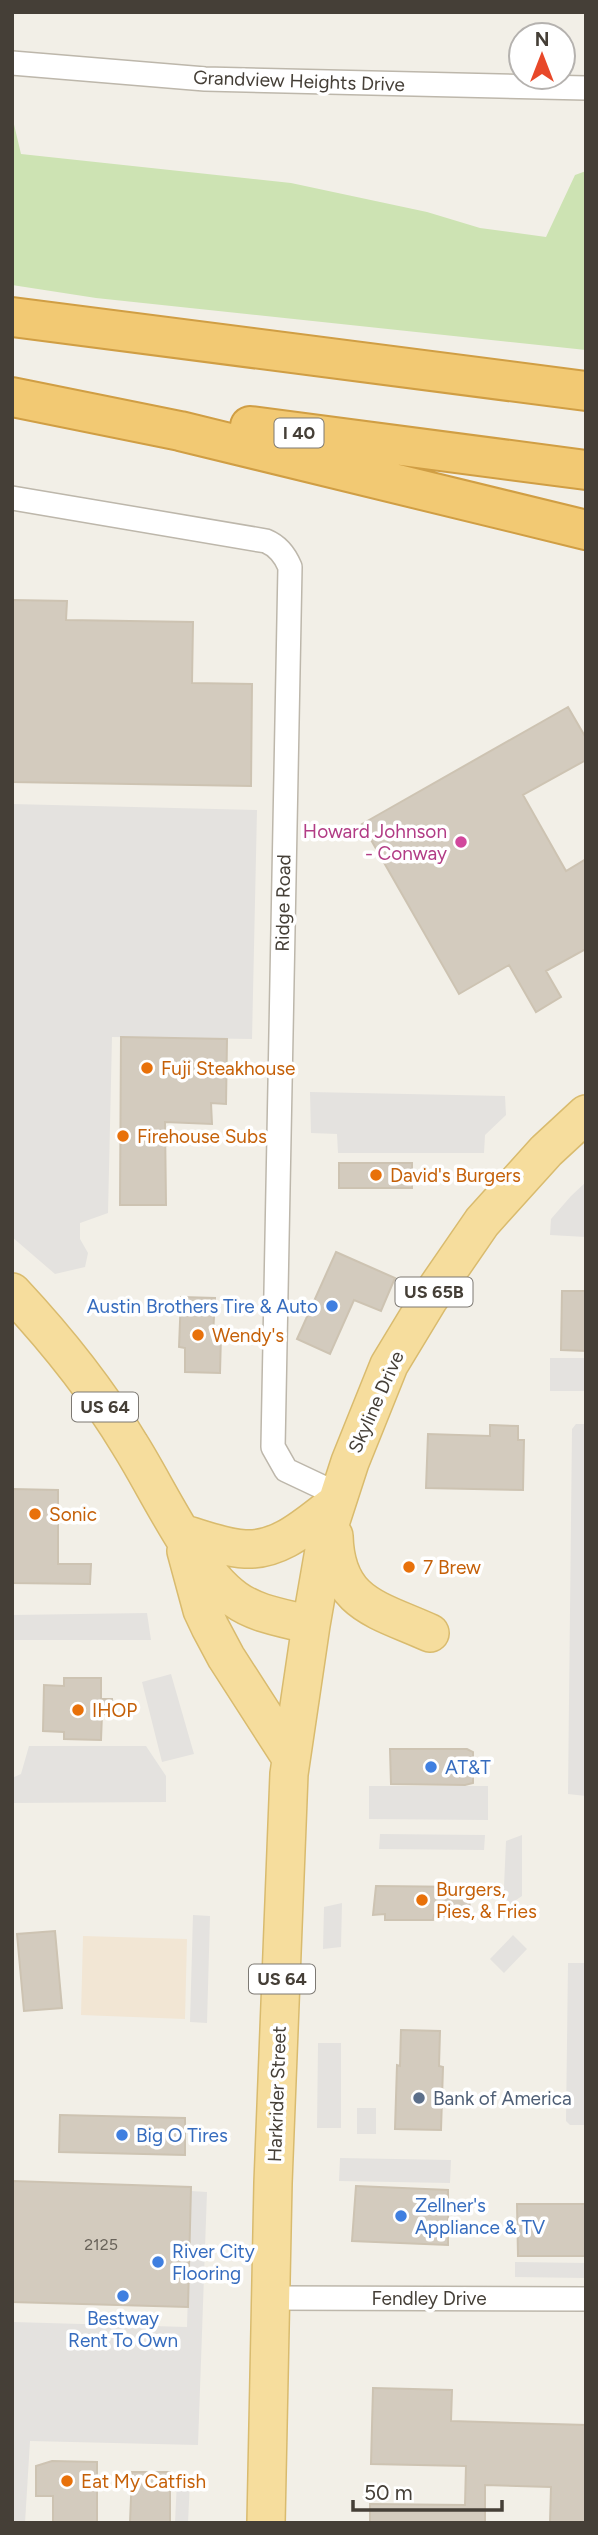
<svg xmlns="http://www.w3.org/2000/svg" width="598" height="2535" font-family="Figtree,sans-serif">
	<rect width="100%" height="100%" fill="#f2efe7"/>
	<path fill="#f2e6d4" d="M83,1936L187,1939L185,2019L81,2015Z"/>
	<path fill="#cde3b3" d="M12,116L21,154L291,183L427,212L480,228L546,237L575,175L586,171V350L96,298L12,285Z"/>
	<path fill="#e4e2df" d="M12,804L257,810L252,1039L112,1037L108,1213L80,1223V1239L88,1253L85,1267L55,1274L12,1237Z
		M310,1092L505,1096L506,1115L485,1135L484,1153H338L337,1134L311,1133Z
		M586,1182V1237L550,1235L551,1219L571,1196Z
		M550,1358H586V1391H550Z
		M576,1424H586V1796L568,1794L572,1429Z
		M147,1613L151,1640H12L13,1615Z
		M171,1674L194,1754L162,1762L142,1682Z
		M29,1746H146L166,1776V1802L12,1803V1778L21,1774Z
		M369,1786H488V1820L369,1819Z
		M380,1834L485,1835L484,1850L379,1849Z
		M522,1835V1896L503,1909L506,1841Z
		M342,1903L341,1947L323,1949L324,1907Z
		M193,1915L210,1916L207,2023L190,2022Z
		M513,1935L527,1949L504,1973L490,1959Z
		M568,1963H586V2125H570L566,2121Z
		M318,2043H341V2128H317Z
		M357,2108H376V2134H357Z
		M340,2158L451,2160L450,2183L339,2181Z
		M191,2191L207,2192L198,2445L30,2441L25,2523H12V2322L187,2327Z
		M515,2262L586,2263V2278L515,2277Z
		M177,2480L190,2481L188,2523H175Z"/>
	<path fill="#d3cbbe" stroke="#cdc3b2" stroke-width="2" d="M12,600L67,601L66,620L193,622L192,683L252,684L251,786L12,782Z
		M568,707L586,738V760L523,795L566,871L586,859V949L546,971L561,997L536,1012L509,965L459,994L362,824Z
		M121,1037L227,1039L226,1104L211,1103L212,1124L165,1122L166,1205H120Z
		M339,1163H412V1188H339Z
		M336,1252L395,1278L381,1311L354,1300L330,1354L297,1339Z
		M562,1291H586V1351L561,1350Z
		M181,1297L215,1298L213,1335H221L220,1373L185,1372V1348L179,1347Z
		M490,1425L518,1426V1440H524L523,1490L426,1488L428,1434L490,1436Z
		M12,1489L58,1490V1564H91L90,1584L12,1583Z
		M64,1678H101V1699H112L113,1715L102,1714L101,1740L64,1739V1732L43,1731L44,1685L64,1686Z
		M390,1749H467L473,1752V1783L465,1785L391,1784Z
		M376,1886L469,1887L470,1917L434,1915L433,1920H385V1914L373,1915Z
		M55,1931L62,2008L24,2011L17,1934Z
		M401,2030L440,2031L439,2066L443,2067L441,2130L395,2129L397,2065L400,2066Z
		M60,2115L185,2118V2155L59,2152Z
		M12,2181L191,2187L188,2307L12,2302Z
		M356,2186L448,2190V2245L352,2241Z
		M517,2204H586V2256H518Z
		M373,2388L452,2390L451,2421L586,2425V2523H550L551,2487L485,2485V2523H370V2504L465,2505L466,2466L371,2464Z
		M52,2461L97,2462V2523H53V2496H36V2466Z
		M132,2472H170V2523H130Z"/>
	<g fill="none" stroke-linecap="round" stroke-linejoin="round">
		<g stroke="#bdb7ab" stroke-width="26">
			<path id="street" d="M12,63L205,79L586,88
				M12,498L266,541C278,546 285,555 290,567L273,1447L286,1470L339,1495
				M273,2298L586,2299"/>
		</g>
		<g stroke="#d9bb6e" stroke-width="40">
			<path id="primary" d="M12,1292C56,1339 97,1390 130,1445C158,1489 194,1570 235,1599C257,1615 285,1618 311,1625
				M181,1533C202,1539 224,1548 245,1549C281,1551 309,1523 336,1503
				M334,1536C336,1604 377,1609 430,1633
				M186,1551L202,1610L210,1627L226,1657L291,1758
				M266,2523L273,2183L289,1774L311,1625L327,1533L350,1462L389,1365L429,1299L482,1222L546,1151L586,1114"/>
		</g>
		<g stroke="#d09e44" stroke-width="42">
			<path id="highway" d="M12,317L586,391
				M12,397L180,431L586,530
				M250,426L586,470"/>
		</g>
		<use href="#street" stroke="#fff" stroke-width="23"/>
		<use href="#primary" stroke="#f6dd9d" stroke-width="37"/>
		<use href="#highway" stroke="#f2c973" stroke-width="38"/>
	</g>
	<circle fill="#d1479c" stroke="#fff" stroke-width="2.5" cx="461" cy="842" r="7"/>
	<g fill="#e8710a" stroke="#fff" stroke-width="2.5">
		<circle cx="147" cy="1068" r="7"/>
		<circle cx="123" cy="1136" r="7"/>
		<circle cx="376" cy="1175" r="7"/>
		<circle cx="198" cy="1335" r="7"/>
		<circle cx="35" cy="1514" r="7"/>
		<circle cx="409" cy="1567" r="7"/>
		<circle cx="78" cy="1710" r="7"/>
		<circle cx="422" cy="1900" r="7"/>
		<circle cx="67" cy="2481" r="7"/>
	</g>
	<g fill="#3f7fe0" stroke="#fff" stroke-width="2.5">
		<circle cx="332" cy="1306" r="7"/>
		<circle cx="431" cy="1767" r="7"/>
		<circle cx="122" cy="2135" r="7"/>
		<circle cx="401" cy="2216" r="7"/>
		<circle cx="158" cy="2262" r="7"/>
		<circle cx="123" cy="2296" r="7"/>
	</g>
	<circle fill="#5c6f8a" stroke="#fff" stroke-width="2.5" cx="419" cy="2098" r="7"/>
	<g text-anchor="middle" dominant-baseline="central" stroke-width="7" stroke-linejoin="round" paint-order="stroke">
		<g font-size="16" fill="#686259">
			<text x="101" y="2244">2125</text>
		</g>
		<g fill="#fff" stroke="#7d7973" stroke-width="2">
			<rect x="274.5" y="418.5" width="49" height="29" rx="5"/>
			<rect x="395.5" y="1277.5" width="77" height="29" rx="5"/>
			<rect x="72" y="1392.5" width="66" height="29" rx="5"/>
			<rect x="249" y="1964.5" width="66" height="29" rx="5"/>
		</g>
		<g font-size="18" font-weight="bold" fill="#453f37">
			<text x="299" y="433">I 40</text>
			<text x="434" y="1292">US 65B</text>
			<text x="105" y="1407">US 64</text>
			<text x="282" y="1979">US 64</text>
		</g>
		<g font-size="19" fill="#453f37" stroke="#fff">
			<text transform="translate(299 81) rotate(2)">Grandview Heights Drive</text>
			<text transform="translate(283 903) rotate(-89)">Ridge Road</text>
			<text transform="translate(376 1402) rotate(-66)">Skyline Drive</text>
			<text transform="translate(277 2094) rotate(-88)">Harkrider Street</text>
			<text x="429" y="2298">Fendley Drive</text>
		</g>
		<g font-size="19" fill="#b23c85" stroke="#fff" text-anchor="end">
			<text x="447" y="831">Howard Johnson<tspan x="447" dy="22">- Conway</tspan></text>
		</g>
		<g font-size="19" fill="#c56008" stroke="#fff" text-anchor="start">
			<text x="161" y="1068">Fuji Steakhouse</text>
			<text x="137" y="1136">Firehouse Subs</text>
			<text x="390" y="1175">David's Burgers</text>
			<text x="212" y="1335">Wendy's</text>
			<text x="49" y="1514">Sonic</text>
			<text x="423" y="1567">7 Brew</text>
			<text x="92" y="1710">IHOP</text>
			<text x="436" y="1889">Burgers,<tspan x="436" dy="22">Pies, &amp; Fries</tspan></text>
			<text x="81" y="2481">Eat My Catfish</text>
		</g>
		<g font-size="19" fill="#366cbe" stroke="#fff" text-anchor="start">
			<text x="318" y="1306" text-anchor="end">Austin Brothers Tire &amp; Auto</text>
			<text x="445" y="1767">AT&amp;T</text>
			<text x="136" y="2135">Big O Tires</text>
			<text x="415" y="2205">Zellner's<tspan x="415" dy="22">Appliance &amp; TV</tspan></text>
			<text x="172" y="2251">River City<tspan x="172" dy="22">Flooring</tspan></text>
			<text x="123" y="2318" text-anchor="middle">Bestway<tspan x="123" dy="22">Rent To Own</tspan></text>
		</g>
		<g font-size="19" fill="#4e5e75" stroke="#fff" text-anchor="start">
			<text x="433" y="2098">Bank of America</text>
		</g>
	</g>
	<rect width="598" height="2535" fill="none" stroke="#453f37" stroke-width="28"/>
	<g transform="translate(542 56)"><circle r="33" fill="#ffffff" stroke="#b5b2af" stroke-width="2"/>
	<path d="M0-5L12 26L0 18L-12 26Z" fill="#e84829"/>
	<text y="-10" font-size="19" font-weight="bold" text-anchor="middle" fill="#453f37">N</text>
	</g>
	<path d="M353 2500v10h149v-10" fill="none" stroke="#453f37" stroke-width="3.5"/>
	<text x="364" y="2500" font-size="21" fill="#453f37" stroke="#ffffff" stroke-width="5" paint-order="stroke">50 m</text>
</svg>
